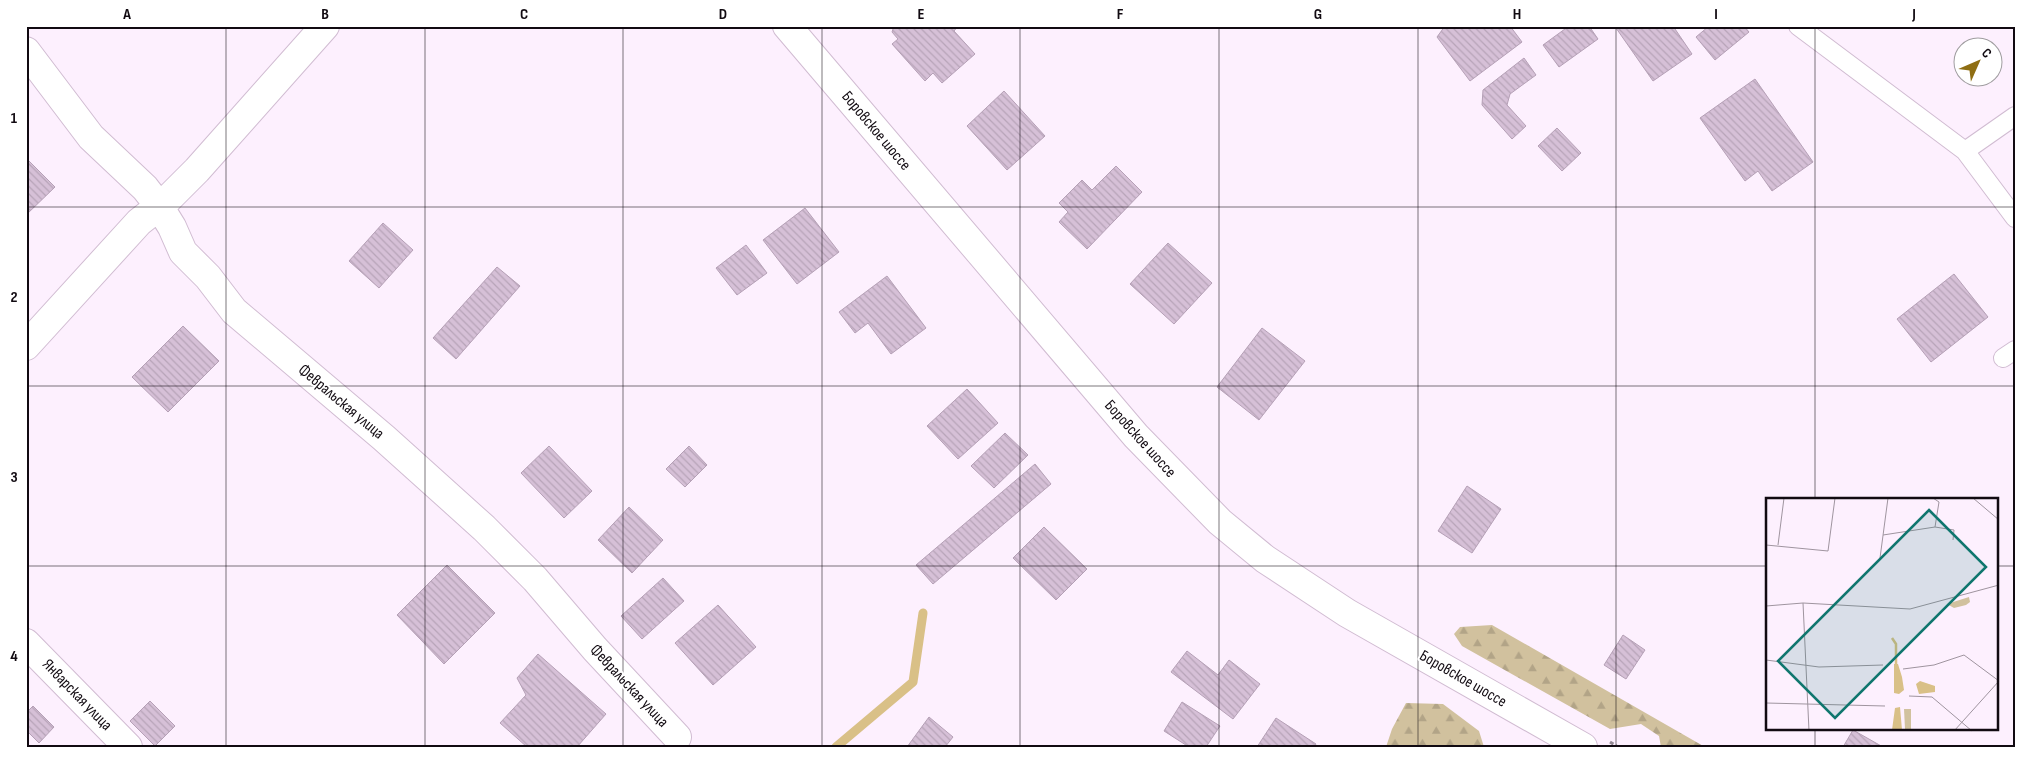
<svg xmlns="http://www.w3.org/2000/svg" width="2041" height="773" font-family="'Sofia Sans Condensed',sans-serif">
	<defs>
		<pattern id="forest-firs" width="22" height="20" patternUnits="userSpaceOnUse" patternTransform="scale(1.25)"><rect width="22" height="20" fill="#d1c19e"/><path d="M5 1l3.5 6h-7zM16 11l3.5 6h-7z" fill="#b2a487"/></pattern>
		<pattern id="building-back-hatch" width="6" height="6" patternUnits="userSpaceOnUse" patternTransform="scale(1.25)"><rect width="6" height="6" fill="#d6c0d7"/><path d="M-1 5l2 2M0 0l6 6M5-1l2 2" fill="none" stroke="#b7a4b8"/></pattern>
	</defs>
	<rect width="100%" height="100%" fill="#fdf0fe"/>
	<path fill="url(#forest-firs)" d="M1492,625L1705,747H1661L1659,736L1641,724L1610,729L1462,646L1454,634L1460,627Z
		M1406,703L1443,704L1479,731L1484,747H1386L1392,729Z"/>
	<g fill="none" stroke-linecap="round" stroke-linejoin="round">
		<path stroke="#d9c087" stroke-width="9" d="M836,747L913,682L923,613"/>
	</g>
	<path fill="url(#building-back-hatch)" stroke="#b5a0b6" d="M894,26H958L954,31L975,54L942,83L933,73L925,81L892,44L898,39L892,32Z
		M1445,26H1510L1522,42L1470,81L1437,37Z
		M1569,26H1589L1598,39L1559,67L1543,45Z
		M1618,26H1673L1692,54L1653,81L1616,28Z
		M1709,26H1744L1749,32L1715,60L1696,37Z
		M1524,58L1536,75L1510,94L1507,105L1526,126L1512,139L1482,105L1483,90Z
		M1755,79L1813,162L1772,191L1758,171L1745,181L1700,118Z
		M1004,91L1045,136L1007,170L967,126Z
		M1557,128L1581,153L1562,171L1538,146Z
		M26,158L55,187L26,215Z
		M1116,166L1142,192L1087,249L1059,222L1068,212L1059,203L1082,180L1092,190Z
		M805,208L839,252L797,284L763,240Z
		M383,223L413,250L379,288L349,261Z
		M1168,243L1212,283L1174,324L1130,284Z
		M746,245L767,273L737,295L716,268Z
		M497,267L520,286L456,359L433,338Z
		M1954,274L1988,317L1931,362L1897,319Z
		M887,276L926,328L891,354L868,323L855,333L839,312Z
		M183,326L219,361L168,412L132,377Z
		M1262,328L1305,361L1259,420L1217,387Z
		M967,389L998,423L958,459L927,426Z
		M1005,433L1028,455L994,488L971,466Z
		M549,446L592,491L564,518L521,473Z
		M689,446L707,465L685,487L666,469Z
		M1035,464L1051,484L933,584L916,565Z
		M1467,486L1501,509L1472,553L1438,531Z
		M629,507L663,540L632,573L598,540Z
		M1044,527L1087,569L1056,600L1013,558Z
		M447,565L495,613L444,664L397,615Z
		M663,578L684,601L642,639L621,616Z
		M718,605L756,647L713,685L675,643Z
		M1623,635L1645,650L1626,679L1604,665Z
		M1187,651L1218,675L1229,660L1260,684L1233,719L1171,672Z
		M538,654L606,714L577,747H527L500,723L526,695L517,678Z
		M150,701L175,726L155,746L130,721Z
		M1182,702L1220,726L1206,747H1189L1164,731Z
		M33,706L54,727L39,743L26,730V713Z
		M929,717L953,737L945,747H907Z
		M1276,718L1316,744L1314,747H1257Z
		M1853,730L1883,747H1843Z"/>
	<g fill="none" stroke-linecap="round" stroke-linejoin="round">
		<g stroke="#d1bcd2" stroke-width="20">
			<path id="service" d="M1798,26L1965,151L2015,116
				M1965,151L2015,218
				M2003,358L2015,350"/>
		</g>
		<g stroke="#d1bcd2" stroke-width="30">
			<path id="minor" d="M26,51L91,137L145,188L159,206L172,227L183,252L208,277L234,311L384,438L484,528L535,579L595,649L677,737
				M26,346L139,222L167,200L197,170L325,26
				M26,643L128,747"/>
		</g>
		<g stroke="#d1bcd2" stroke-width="30">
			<path id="secondary" d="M787,26L1136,436L1220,522L1265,559L1347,613L1583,747"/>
		</g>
		<path stroke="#938994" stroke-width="3" stroke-dasharray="4 2.5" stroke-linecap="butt" d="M1610,742L1618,747"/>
		<use href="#service" stroke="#fff" stroke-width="18"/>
		<use href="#minor" stroke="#fff" stroke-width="28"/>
		<use href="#secondary" stroke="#fff" stroke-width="28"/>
	</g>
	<path fill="none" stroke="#110a11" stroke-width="1" stroke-opacity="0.55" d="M226,26V747M425,26V747M623,26V747M822,26V747M1020,26V747M1219,26V747M1418,26V747M1616,26V747M1815,26V499M26,207H2015M26,386H2015M26,566H1767M1997,566H2015M1815,729V747"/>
	<g text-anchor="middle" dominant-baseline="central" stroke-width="4" stroke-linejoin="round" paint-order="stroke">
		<g font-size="16" fill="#110a11" stroke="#fff">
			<text transform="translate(876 131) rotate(50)">Боровское шоссе</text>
			<text transform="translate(341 402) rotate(40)">Февральская улица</text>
			<text transform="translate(1140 439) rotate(48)">Боровское шоссе</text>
			<text transform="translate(1463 679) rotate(30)">Боровское шоссе</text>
			<text transform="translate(629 686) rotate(47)">Февральская улица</text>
			<text transform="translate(77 695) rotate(46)">Январская улица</text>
		</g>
	</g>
	<g transform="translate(1766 498)">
		<rect width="232" height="232" fill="#fdf0fe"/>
		<path d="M203,99L204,104L200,107L188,110L181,106Z" fill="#d1c19e"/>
		<path d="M138,211H145V231H139Z" fill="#d1c19e"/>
		<path d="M128,166H132L136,179L138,192L133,196L128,195ZM154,183L169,188V194L153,196L150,186ZM134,209L136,232H126L129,210Z" fill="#d9c087"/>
		<path fill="none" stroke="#d9c087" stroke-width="2.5" d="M126,140L130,146V166"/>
		<path fill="none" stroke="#9f949f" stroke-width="1" d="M207,0L233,22M169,29L188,32L187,42M117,37L169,29L173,4L167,0M0,47L62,53L69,0M12,47L18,0M114,60L122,0M37,105L43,233M0,108L37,105L144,111L233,87M0,162L53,169L117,167M137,171L168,167L198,157L233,183L188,233M143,198L166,199L206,233M0,205L119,208"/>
		<path fill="#0f766e" fill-opacity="0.15" stroke="#0f766e" stroke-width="2.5" d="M163,12L220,69L69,220L12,163Z"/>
		<rect width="232" height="232" fill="none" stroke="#110a11" stroke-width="2.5"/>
	</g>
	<rect width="2041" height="773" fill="none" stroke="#ffffff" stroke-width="55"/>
	<g transform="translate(1978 62) rotate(45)"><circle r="24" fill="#ffffff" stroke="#a09da0"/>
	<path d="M0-4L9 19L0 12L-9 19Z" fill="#8f6e13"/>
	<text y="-8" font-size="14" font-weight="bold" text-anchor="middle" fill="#110a11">С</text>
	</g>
	<rect x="28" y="28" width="1986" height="718" fill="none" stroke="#110a11" stroke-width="2"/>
	<g font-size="16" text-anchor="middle" font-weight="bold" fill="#110a11">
		<text x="127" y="19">A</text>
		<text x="325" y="19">B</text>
		<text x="524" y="19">C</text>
		<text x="723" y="19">D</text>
		<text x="921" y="19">E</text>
		<text x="1120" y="19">F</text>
		<text x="1318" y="19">G</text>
		<text x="1517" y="19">H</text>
		<text x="1716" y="19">I</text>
		<text x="1914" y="19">J</text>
		<text x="14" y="123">1</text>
		<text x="14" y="302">2</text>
		<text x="14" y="482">3</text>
		<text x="14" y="661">4</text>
	</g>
</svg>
